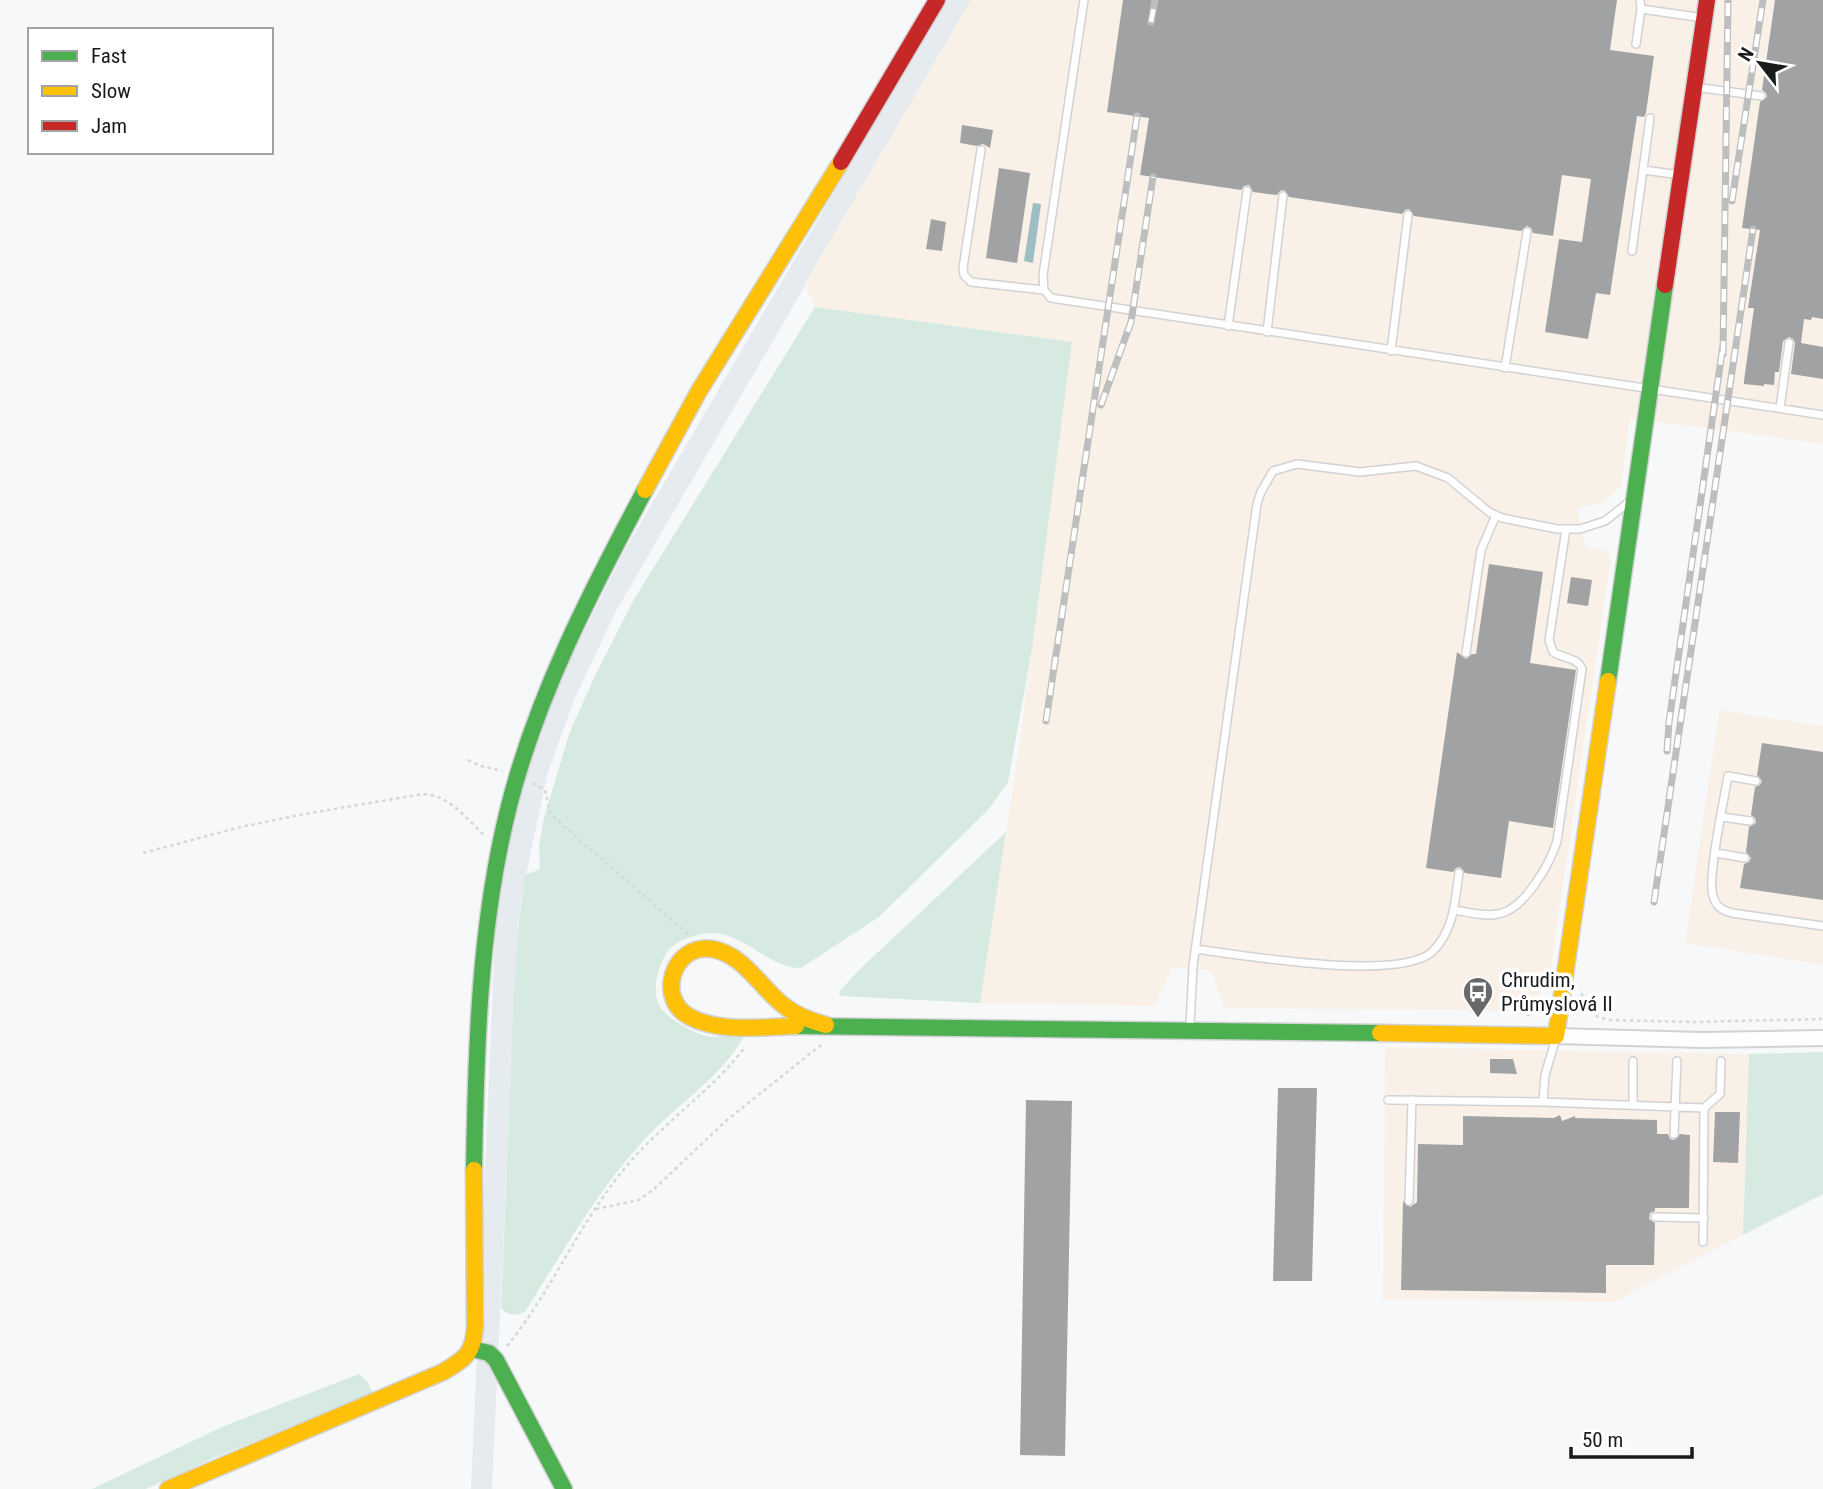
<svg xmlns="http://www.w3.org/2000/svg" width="1823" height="1489" font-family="'Roboto Condensed',sans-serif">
	<rect width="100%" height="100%" fill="#f7f8fa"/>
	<path fill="#e6ebf0" d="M946,0H971L616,611L574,700L547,775L522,894L517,939L492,1489H471L495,937L500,891L517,807L554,692L622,555Z"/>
	<path fill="#f9f1e7" d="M971,0H1823V444L1630,418L1621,486L1603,502L1577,509L1586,547L1606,551L1611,557L1549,981L1542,985L1539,997L1532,1005L1525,1011L1224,1008L1211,971L1173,967L1154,1006L980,1003L1019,748L1072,342L815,307L805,283Z
		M1719,710L1823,726V965L1685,943Z
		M1385,1047L1749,1054L1743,1235L1614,1302L1383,1299Z"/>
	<path fill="#d6eae1" d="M815,307L1072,342L1032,649L1008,782L988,810L879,917L801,968C767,969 739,926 703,934C691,936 678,940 670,949C659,961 653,984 657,1000C659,1011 677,1023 687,1028C693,1031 701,1035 707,1036C719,1038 733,1035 745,1035C721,1078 677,1104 644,1140C597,1191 562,1253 525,1312C514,1316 509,1316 501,1308L514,994L517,939L525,875L540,869L539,846L544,818L569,734L594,678L633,601Z
		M1006,832L980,1003L840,996L839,992L858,971Z
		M1823,1052V1194L1743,1235L1749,1054Z
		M359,1374L367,1381L373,1393L216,1457L146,1489H92L224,1426Z"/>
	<path fill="#9dbfc3" d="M1033,203L1041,204L1033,263L1024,261Z"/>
	<path fill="#a1a2a4" d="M1123,0H1617L1610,50L1654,56L1646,113L1644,117L1637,116L1610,295L1596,293L1588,339L1545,332L1559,239L1582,242L1591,179L1562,175L1553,236L1533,233L1531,228L1527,226L1521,231L1414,216L1409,209L1405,210L1402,214L1289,197L1284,190L1280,191L1277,195L1253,192L1249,185L1244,186L1241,190L1140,175L1149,118L1107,112Z
		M1775,0H1823V319L1812,317L1811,320L1804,319L1801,343L1823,347V379L1791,374L1795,343L1793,339L1789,337L1783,341L1779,372H1775L1774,385L1764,384V386L1744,384V381L1754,308H1748L1760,230L1742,228L1760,102L1767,97L1766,93L1762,90Z
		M962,125L993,130L990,148L983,144L977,146L960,143Z
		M999,168L1030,173L1017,263L986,258Z
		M931,219L946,222L942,251L926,249Z
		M1489,564L1543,572L1530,663L1576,670L1553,828L1509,821L1501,878L1465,873L1460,867L1456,868L1453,872L1426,868L1457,652L1466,659L1472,654H1476Z
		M1571,577L1592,580L1588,606L1567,603Z
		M1762,743L1823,752V900L1740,888L1744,864L1749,862L1751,858L1746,852L1749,827L1756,823L1755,818L1751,815L1755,787L1760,785L1762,781L1757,775Z
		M1490,1059H1513L1517,1074L1490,1073Z
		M1278,1088H1317L1312,1281H1273Z
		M1026,1100L1072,1101L1065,1456L1020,1455Z
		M1715,1112H1740L1738,1163L1713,1162Z
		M1560,1115L1562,1121L1575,1116V1118L1657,1120V1134H1668L1670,1139L1674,1140L1680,1134L1690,1135L1689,1208H1655V1211L1650,1213L1649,1219L1655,1223L1654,1265H1606V1293L1401,1290L1403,1201L1410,1207L1417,1202L1418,1144L1463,1145V1116L1554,1118Z"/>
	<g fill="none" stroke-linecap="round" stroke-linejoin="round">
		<g stroke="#d2d2d4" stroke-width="10">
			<path id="lane" d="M1084,0L1043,275L1044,290L1051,298L1823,415
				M1640,0L1641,9L1704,18
				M1636,44L1641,9
				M1695,87L1761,96
				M981,150L963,268L964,275L971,282L1044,290
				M1643,170L1681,175
				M1632,251L1650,118
				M1228,326L1247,191
				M1267,332L1283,196
				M1391,351L1408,215
				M1505,368L1527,232
				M1780,408L1789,343
				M1466,653L1481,550L1496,515
				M1756,781L1728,776C1724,800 1707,878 1713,896C1716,907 1722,910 1732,913L1823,926
				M1722,817L1750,821
				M1716,853L1745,858
				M1454,910C1468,912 1484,917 1498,914C1524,910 1550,864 1557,841L1582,669C1577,657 1564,659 1553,652L1549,640L1566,529
				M1195,949C1242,955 1398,982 1432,952C1454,931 1455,901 1459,873
				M1190,1026L1193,966L1257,504L1261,492L1273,471L1297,464L1360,472L1416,466L1448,478L1489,512L1502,518L1557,529H1580L1605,521L1629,502
				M1388,1100L1543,1102L1704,1108L1703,1242
				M1543,1102L1545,1075L1556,1038
				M1633,1105V1061
				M1704,1108L1720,1094L1721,1061
				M1674,1134L1677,1061
				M1409,1201L1412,1100
				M1655,1217L1704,1218"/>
		</g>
		<g stroke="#d2d2d4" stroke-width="18">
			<path id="street" d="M1556,1036L1702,1040L1823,1038"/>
		</g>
		<g stroke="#d2d2d4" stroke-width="19">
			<path id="fast" d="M1608,681L1665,285
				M796,1026L1380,1033
				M474,1170C476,1048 479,925 509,806C537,695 591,591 645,490
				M472,1349L489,1353L496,1360L564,1489"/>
		</g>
		<g stroke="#d2d2d4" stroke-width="19">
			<path id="slow" d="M645,490L699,391L841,162
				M796,1026C763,1027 720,1033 690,1017C655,999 673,943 712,949C743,954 760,987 783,1005C795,1015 811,1021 826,1025
				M1380,1033L1556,1036L1608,681
				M168,1489L443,1372C465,1359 473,1354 475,1328L474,1170"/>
		</g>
		<g stroke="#d2d2d4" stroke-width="19">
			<path id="jam" d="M841,162L937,0
				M1665,285L1707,0"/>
		</g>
		<path stroke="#d6d7d7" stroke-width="2.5" stroke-dasharray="3.5 3.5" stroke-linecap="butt" d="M468,760L481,766L502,771
			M533,783L545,790L550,812L557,820L688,934
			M143,853L241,827L299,815L423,794C449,795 466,818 483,834
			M1582,993C1581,1010 1594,1017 1610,1020L1692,1022L1823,1019
			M1527,1016L1541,1005
			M596,1209L639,1200L653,1190L727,1120L821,1045
			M507,1346C552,1291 579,1223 625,1168C661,1124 711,1092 745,1047"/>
		<use href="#lane" stroke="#fefefe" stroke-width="7"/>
		<use href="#street" stroke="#fefefe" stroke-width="14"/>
		<use href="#fast" stroke="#4caf50" stroke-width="16"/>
		<use href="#slow" stroke="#ffc107" stroke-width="16"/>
		<use href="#jam" stroke="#c62828" stroke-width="16"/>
		<g stroke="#bebebf" stroke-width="7">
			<path id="rail" d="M1151,22L1155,0
				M1732,201L1763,0
				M1723,354L1728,0
				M1101,405L1131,322L1153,177
				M1046,721L1137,116
				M1667,751L1669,722L1723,345
				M1654,902L1753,229"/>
		</g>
		<use href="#rail" stroke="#fff" stroke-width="4.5" stroke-dasharray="13" stroke-linecap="butt"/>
	</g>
	<defs>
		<g id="bus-pin" transform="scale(1.575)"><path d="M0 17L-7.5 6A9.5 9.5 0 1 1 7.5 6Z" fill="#676869" stroke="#fff"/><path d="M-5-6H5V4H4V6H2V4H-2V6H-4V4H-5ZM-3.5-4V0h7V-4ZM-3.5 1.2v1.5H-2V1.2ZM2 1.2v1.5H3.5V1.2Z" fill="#fff"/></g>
	</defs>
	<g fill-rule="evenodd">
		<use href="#bus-pin" x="1478" y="992"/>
	</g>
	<g text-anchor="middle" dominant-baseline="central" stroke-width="7" stroke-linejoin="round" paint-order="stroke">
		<g font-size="21" fill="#191a1b" stroke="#fff" text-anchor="start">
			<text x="1501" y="980">Chrudim,<tspan x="1501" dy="24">Průmyslová II</tspan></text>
		</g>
	</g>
	<rect x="28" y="28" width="245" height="126" fill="#ffffff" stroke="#a3a3a4" stroke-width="2"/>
	<rect x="42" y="51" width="35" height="10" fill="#4caf50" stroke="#a3a3a4" stroke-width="2"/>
	<text x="91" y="63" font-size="21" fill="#191a1b">Fast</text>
	<rect x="42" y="86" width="35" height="10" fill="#ffc107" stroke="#a3a3a4" stroke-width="2"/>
	<text x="91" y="98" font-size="21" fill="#191a1b">Slow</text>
	<rect x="42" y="121" width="35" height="10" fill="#c62828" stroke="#a3a3a4" stroke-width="2"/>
	<text x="91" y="133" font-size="21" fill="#191a1b">Jam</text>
	<g transform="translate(1760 63) rotate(301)" stroke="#ffffff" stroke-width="5" paint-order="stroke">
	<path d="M0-5L12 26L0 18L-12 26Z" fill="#191a1b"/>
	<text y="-10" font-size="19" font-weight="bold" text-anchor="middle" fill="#191a1b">N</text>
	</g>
	<path d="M1571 1447v10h121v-10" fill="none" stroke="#191a1b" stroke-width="3.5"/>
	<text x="1582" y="1447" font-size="21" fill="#191a1b" stroke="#ffffff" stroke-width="5" paint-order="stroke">50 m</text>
</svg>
